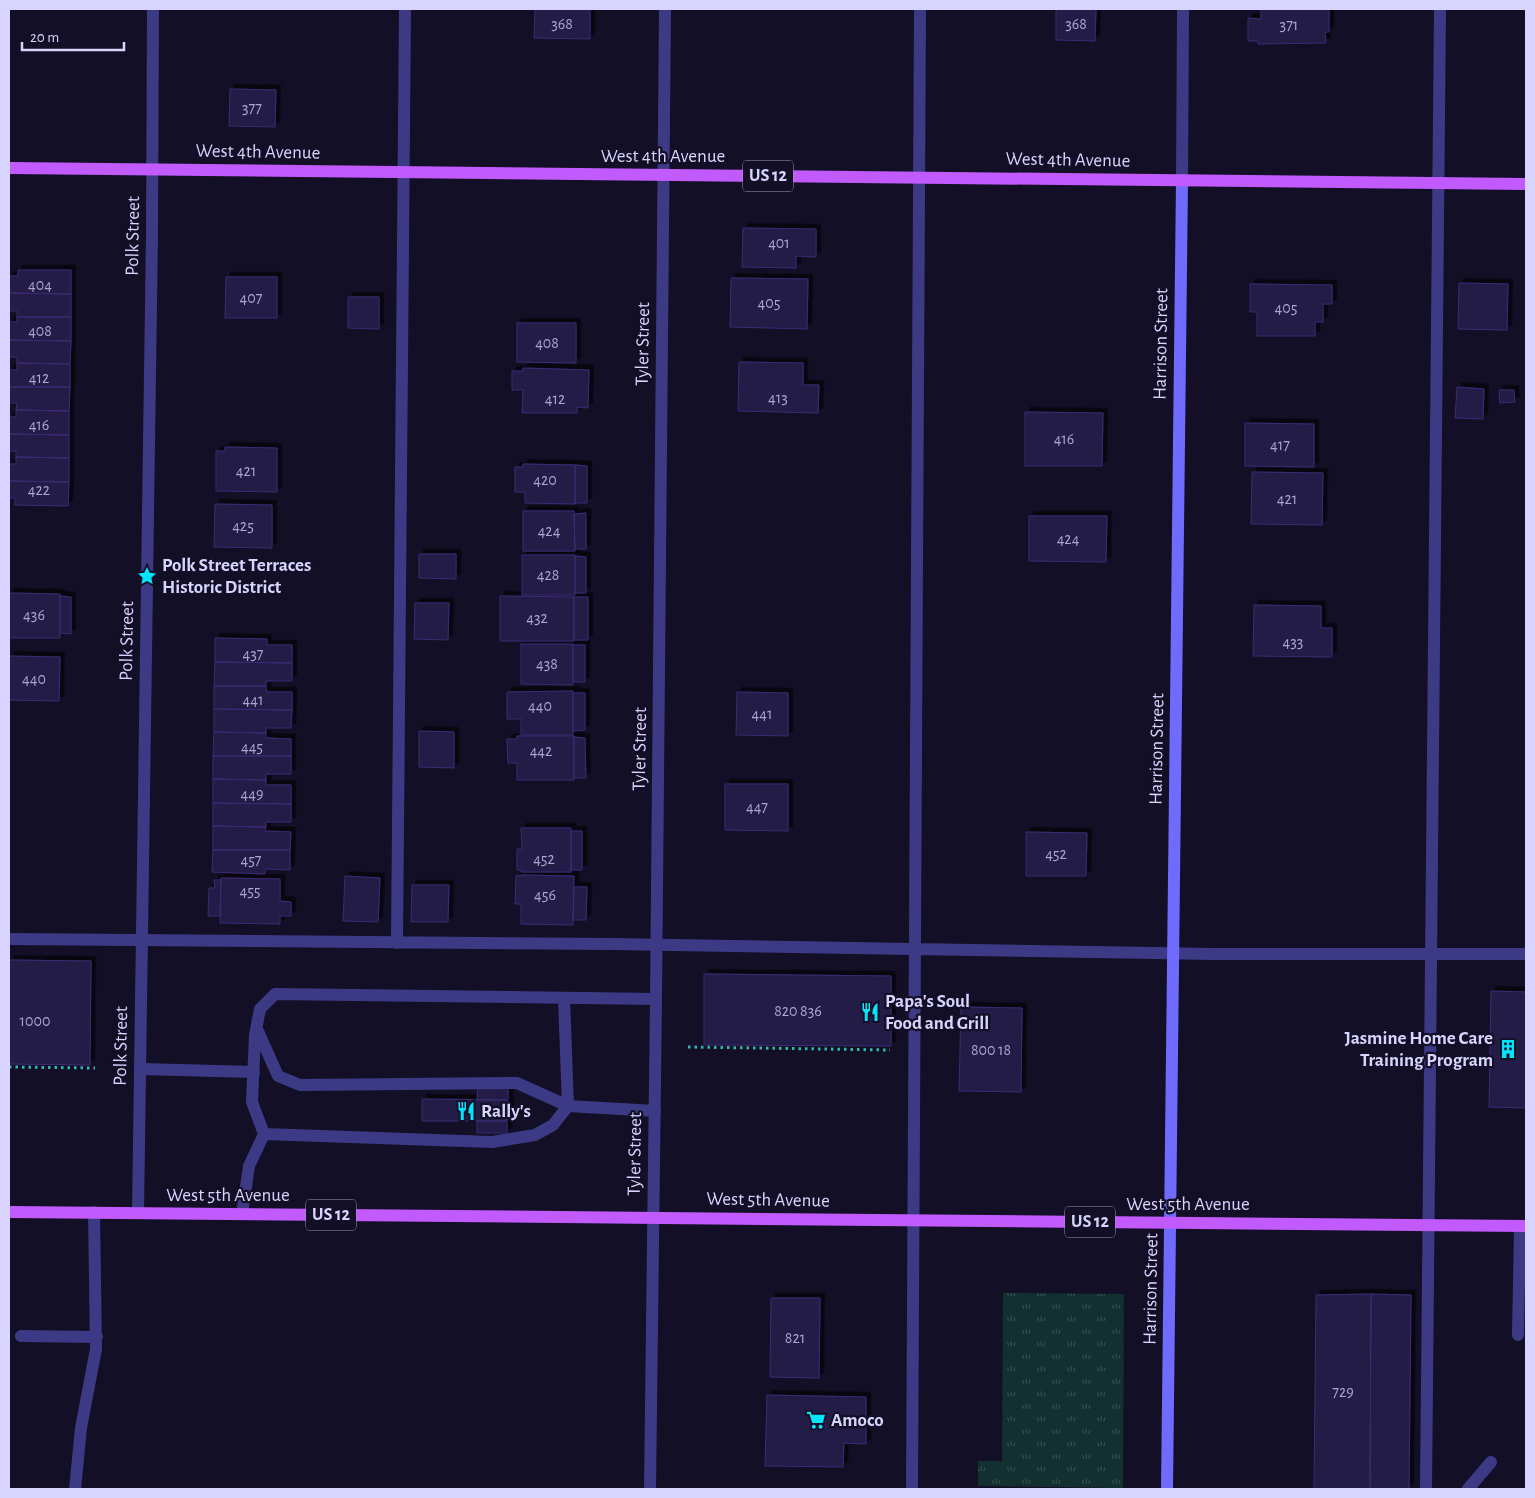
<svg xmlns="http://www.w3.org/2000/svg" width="1535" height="1498" font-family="'Alegreya Sans',sans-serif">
	<defs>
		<pattern id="grass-tufts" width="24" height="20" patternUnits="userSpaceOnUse" patternTransform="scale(1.25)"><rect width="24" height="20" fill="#12302f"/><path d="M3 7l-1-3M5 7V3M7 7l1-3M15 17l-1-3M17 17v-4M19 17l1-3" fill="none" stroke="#344d4e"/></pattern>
		<filter id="shadow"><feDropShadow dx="4.5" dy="-4.5" stdDeviation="0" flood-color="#0009"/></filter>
	</defs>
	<rect width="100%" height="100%" fill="#130f26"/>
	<path fill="url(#grass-tufts)" d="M1003,1293L1124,1294L1123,1488L978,1486V1461H1002Z"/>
	<path fill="#241b47" stroke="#3b2d73" filter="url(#shadow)" d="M535,9H590V39L534,38Z
		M1056,9H1096L1095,41L1056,40Z
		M1261,9H1329V32H1325L1326,43L1258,44V41H1248V18L1261,19Z
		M230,89L276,90L275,127L229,126Z
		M743,228L816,229V257L796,256V268L742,267Z
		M18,270H71V294L9,293V276H18Z
		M226,277H277V318H225Z
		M731,278L808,279L807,329L730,327Z
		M1459,283L1508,284L1507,330L1458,329Z
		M1250,284L1332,285V304H1323V322H1315V336H1257V312H1250Z
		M9,293L71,294V317H17V311H9Z
		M348,297H379V329L348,328Z
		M17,317H71V341L9,340V322H17Z
		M517,323H576V363L517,362Z
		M9,340L71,341L70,364L17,363V357H9Z
		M739,362L803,363V385H819L818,413L738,411Z
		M17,363L70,364V387H9V370H17Z
		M523,368L589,370L588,408L577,407V413H522L523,390H512V371H523Z
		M9,387H70L69,411L16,410L17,403H9Z
		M1457,387L1484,389L1483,419L1455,418Z
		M1499,390H1514L1515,402L1500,403Z
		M16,410L69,411V435L9,434V417H16Z
		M1025,412L1103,413L1102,466H1025Z
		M1245,423L1314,424V467L1245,466Z
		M9,434L69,435V458L16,457V451H9Z
		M225,447L277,448V492L216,491V451H225Z
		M16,457L69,458V482L9,481V464H16Z
		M523,464L575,465V504L525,503V492H515V467H523Z
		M575,465L587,466V503H575Z
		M1252,472L1323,473L1322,525L1251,524Z
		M9,481L69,482L68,506L15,505V498H9Z
		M215,504L272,505V548L214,547Z
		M523,511H574L575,551H523Z
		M586,513V549H575L574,514Z
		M1029,516H1107L1106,562L1029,561Z
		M419,554H456V579L419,578Z
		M522,555H575V595H522Z
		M575,556L586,557V593H575Z
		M9,593L60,594V638H9Z
		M60,596L71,597V634L60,633Z
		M500,596L574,597V641H500Z
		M574,597H588V640H574Z
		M415,603H449L448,640L414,639Z
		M1254,605L1321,606V628H1332V657L1253,656Z
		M215,638L267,639V645H292V663L215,662Z
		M521,644H573V685L521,684Z
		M573,645H585V682H573Z
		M9,656L60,657L59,701L9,700Z
		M215,662L292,663V681H266V686H214Z
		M214,686H266L267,692H292V710L214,709Z
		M573,691V735H521V719H507V692Z
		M737,692L788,693V736L736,735Z
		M573,693H585V730L573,731Z
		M214,709L292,710L291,728H266V733L214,732Z
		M419,731L454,732V768L419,767Z
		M214,732L266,733V738L291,739V756H213Z
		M517,736H574V780H517V763H508L507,739H517Z
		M574,737L585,738L586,778H574Z
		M213,756H291V774H266V780L213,779Z
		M213,779L266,780V785H291V804L213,803Z
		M725,784H788V831L725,830Z
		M213,803L291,804V822H266V827L213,826Z
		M213,826L266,827L265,831L291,832L290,850H213Z
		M521,828H571V872H521V870H517V849H522Z
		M571,831H582V870H571Z
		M1026,832L1087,833L1086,876H1026Z
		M213,850H290V870L265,869V874L212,872Z
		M522,875L574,876L573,925L521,924V904H515L516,876Z
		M345,876L380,878L378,922L343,921Z
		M221,878L280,879V901L291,902V916H280V924L220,923Z
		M214,880H221L220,916H208L209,888H215Z
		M412,885H449L448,922H411Z
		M574,887H587L586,920H573Z
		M9,960L91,961L90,1065L9,1064Z
		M704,974L891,976V1046L704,1045Z
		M1491,991L1526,992V1108L1489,1107Z
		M961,1007L1022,1008L1021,1092L959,1091Z
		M478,1088H508V1103H506V1100H477Z
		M422,1099L506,1100V1103H509V1119H505L506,1121H422Z
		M505,1119H507V1133H477V1121H506Z
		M1371,1294L1411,1295L1409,1489H1370Z
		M1371,1294L1370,1489H1314L1316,1295Z
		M771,1298H820L819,1378L770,1377Z
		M767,1395L866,1397V1444L844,1443L843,1467L765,1466Z"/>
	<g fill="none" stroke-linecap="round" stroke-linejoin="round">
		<path stroke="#2fb8b0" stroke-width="3" stroke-dasharray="2.5 4" stroke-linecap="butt" d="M688,1047L890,1050
			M9,1067L95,1068"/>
		<path stroke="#3d3a85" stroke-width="12" d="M9,939L612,944L1214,954H1526
			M397,943L405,9
			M564,998L568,1106L553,1125L535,1135L492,1142L264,1134L252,1102L255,1035L260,1009L275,994L656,999
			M257,1029L278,1076L300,1085L517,1083L568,1106L655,1111
			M140,1069L254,1072
			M242,1214L249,1166L264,1134
			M1518,1335L1520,1226
			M21,1336L97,1337
			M75,1489L81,1428L96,1349L94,1212
			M912,1489L920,9
			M1426,1489L1440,9
			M1468,1489L1491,1462"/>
		<path stroke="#3d3a85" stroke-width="12" d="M1182,180L1183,9
			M138,1213L152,234L153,9
			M650,1489L656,999L665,9"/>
		<path stroke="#6f6bff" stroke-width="12" d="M1167,1489L1182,180"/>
		<path stroke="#c25bff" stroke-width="12" d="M9,168L1526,184
			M9,1212L1526,1226"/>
	</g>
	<defs>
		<g id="sight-bare" transform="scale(1.5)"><path d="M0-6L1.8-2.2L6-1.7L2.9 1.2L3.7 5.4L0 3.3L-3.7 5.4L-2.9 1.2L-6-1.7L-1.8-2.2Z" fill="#00e5ff" stroke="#130f26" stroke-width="2.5" paint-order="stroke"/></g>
		<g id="restaurant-bare" transform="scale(1.5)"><path d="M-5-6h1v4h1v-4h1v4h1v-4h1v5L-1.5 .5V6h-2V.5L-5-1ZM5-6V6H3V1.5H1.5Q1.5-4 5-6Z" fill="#00e5ff" stroke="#130f26" stroke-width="2.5" paint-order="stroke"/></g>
		<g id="building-bare" transform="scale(1.5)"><path d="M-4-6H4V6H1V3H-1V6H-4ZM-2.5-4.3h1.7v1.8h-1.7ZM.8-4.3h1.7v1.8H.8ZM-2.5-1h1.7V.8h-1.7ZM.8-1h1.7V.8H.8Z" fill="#00e5ff" stroke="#130f26" stroke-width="2.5" paint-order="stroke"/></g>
		<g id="supermarket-bare" transform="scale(1.5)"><path d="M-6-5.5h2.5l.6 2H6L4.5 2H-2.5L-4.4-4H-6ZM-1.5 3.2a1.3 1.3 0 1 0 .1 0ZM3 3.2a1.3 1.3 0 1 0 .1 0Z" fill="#00e5ff" stroke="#130f26" stroke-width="2.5" paint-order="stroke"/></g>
	</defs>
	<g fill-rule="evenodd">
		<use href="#sight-bare" x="147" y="576"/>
		<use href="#restaurant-bare" x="870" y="1012"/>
		<use href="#building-bare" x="1508" y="1049"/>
		<use href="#restaurant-bare" x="466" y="1111"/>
		<use href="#supermarket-bare" x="816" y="1420"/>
	</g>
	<g text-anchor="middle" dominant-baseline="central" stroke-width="4.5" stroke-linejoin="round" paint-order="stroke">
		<g font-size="16" fill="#aca6d1">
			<text x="562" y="24">368</text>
			<text x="1076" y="24">368</text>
			<text x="1289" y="25">371</text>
			<text x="252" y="108">377</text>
			<text x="779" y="243">401</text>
			<text x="40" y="285">404</text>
			<text x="251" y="298">407</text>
			<text x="769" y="303">405</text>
			<text x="1286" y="308">405</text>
			<text x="40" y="331">408</text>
			<text x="547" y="343">408</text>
			<text x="39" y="378">412</text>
			<text x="778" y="398">413</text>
			<text x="555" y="399">412</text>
			<text x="39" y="425">416</text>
			<text x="1064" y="439">416</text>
			<text x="1280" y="445">417</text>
			<text x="246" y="471">421</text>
			<text x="545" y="480">420</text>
			<text x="39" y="490">422</text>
			<text x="1287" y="499">421</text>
			<text x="243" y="526">425</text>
			<text x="549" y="531">424</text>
			<text x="1068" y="539">424</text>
			<text x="548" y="575">428</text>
			<text x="34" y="615">436</text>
			<text x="537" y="618">432</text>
			<text x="1293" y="642">433</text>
			<text x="253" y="654">437</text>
			<text x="547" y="664">438</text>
			<text x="34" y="679">440</text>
			<text x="253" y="700">441</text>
			<text x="540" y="706">440</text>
			<text x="762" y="714">441</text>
			<text x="252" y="747">445</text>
			<text x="541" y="751">442</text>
			<text x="252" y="794">449</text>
			<text x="757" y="807">447</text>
			<text x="1056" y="854">452</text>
			<text x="544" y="859">452</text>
			<text x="251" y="860">457</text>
			<text x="250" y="891">455</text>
			<text x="545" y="895">456</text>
			<text x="798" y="1011">820 836</text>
			<text x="35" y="1021">1000</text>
			<text x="991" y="1050">800 18</text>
			<text x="795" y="1338">821</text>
			<text x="1343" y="1392">729</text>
		</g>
		<g fill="#130f26" stroke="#9e99be" stroke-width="1">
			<rect x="743" y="160.5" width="50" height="31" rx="4"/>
			<rect x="306" y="1199.5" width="50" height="31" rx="4"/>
			<rect x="1065" y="1206.5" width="50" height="31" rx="4"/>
		</g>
		<g font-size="18" font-weight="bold" fill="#d9d4ff">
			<text x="768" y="176">US 12</text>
			<text x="331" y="1215">US 12</text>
			<text x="1090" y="1222">US 12</text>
		</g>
		<g font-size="19" fill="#d9d4ff" stroke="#130f26">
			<text transform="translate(258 152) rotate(1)">West 4th Avenue</text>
			<text x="663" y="156">West 4th Avenue</text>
			<text transform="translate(1068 160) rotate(1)">West 4th Avenue</text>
			<text transform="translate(133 236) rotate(-89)">Polk Street</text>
			<text transform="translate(643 344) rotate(-89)">Tyler Street</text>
			<text transform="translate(1161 344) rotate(-89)">Harrison Street</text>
			<text transform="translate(127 641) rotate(-89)">Polk Street</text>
			<text transform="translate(640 749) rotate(-89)">Tyler Street</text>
			<text transform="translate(1157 749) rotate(-89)">Harrison Street</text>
			<text transform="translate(121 1046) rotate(-89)">Polk Street</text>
			<text transform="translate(635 1154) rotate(-89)">Tyler Street</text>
			<text x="228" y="1195">West 5th Avenue</text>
			<text transform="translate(768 1200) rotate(1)">West 5th Avenue</text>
			<text x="1188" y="1204">West 5th Avenue</text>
			<text transform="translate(1151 1289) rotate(-89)">Harrison Street</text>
		</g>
		<g font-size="19" font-weight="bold" fill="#d9d4ff" stroke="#130f26" text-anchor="start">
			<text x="162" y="565">Polk Street Terraces<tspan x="162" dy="22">Historic District</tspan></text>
			<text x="885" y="1001">Papa's Soul<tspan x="885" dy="22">Food and Grill</tspan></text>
			<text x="1493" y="1038" text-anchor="end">Jasmine Home Care<tspan x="1493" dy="22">Training Program</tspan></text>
			<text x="481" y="1111">Rally's</text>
			<text x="831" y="1420">Amoco</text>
		</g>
	</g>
	<rect width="1535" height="1498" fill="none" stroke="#d9d4ff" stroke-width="20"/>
	<path d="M22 42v8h102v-8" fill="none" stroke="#d9d4ff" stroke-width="2.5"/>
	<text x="30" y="42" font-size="15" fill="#d9d4ff" stroke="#130f26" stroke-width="4" paint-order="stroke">20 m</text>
</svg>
